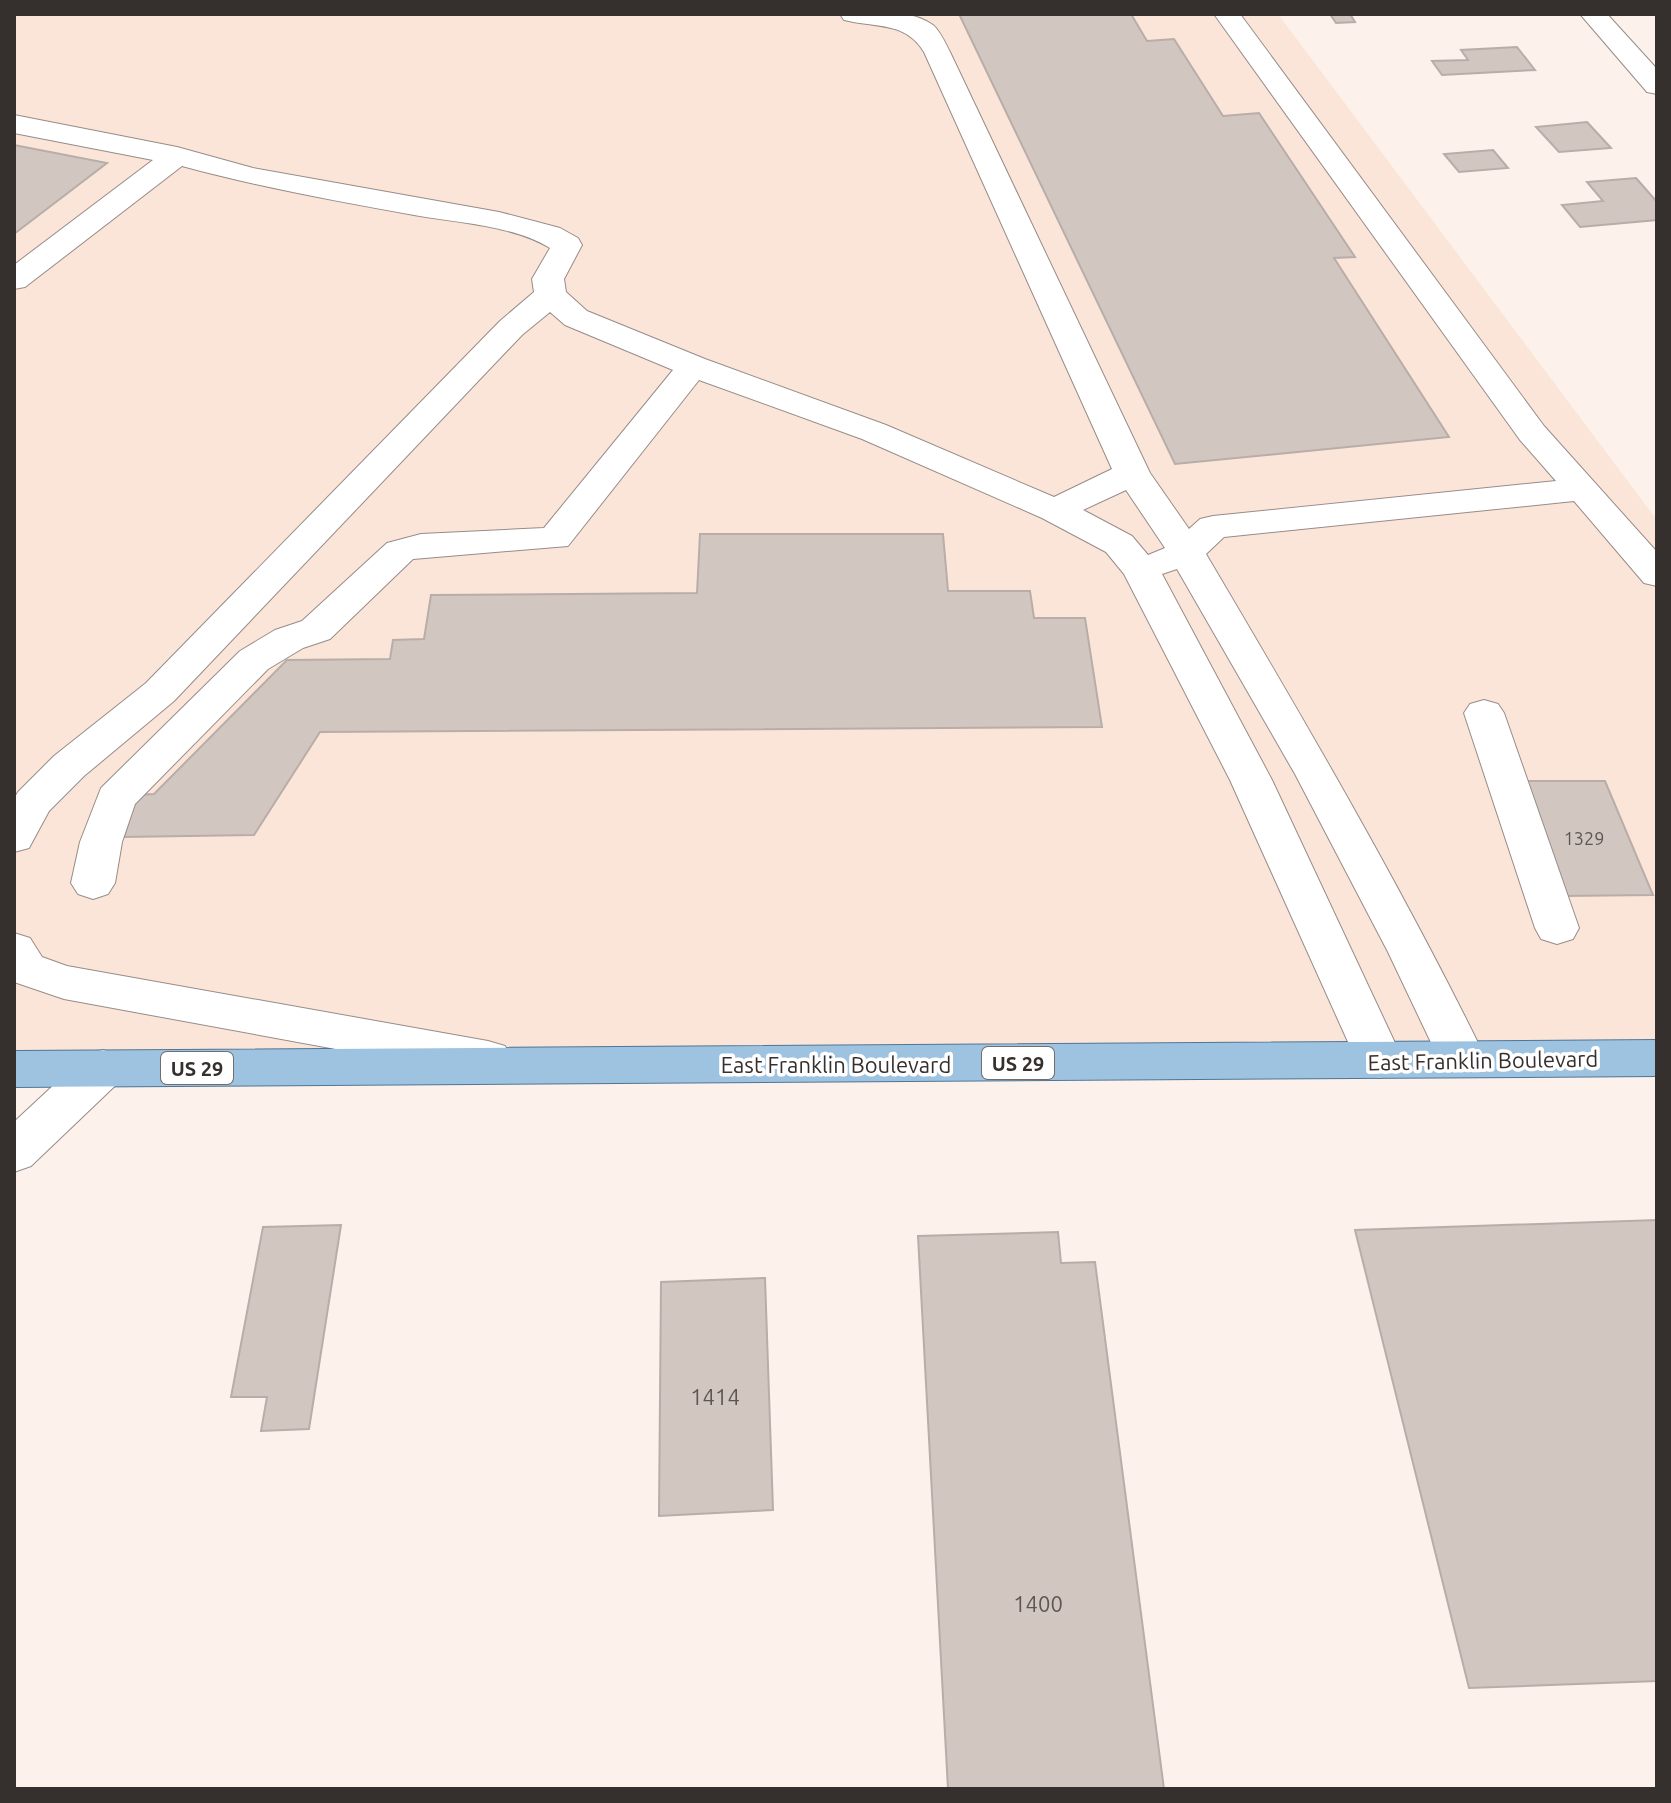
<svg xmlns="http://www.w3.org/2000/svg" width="1671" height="1803" font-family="Ubuntu,sans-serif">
	<rect width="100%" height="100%" fill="#fdf1ec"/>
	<path fill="#fbe5d8" d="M14,14H1278L1657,520V1058L14,1069Z"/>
	<path fill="#d2c6c1" stroke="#b8ada8" stroke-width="2" d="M959,14H1131L1147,41L1174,39L1223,116L1259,113L1355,257L1334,258L1449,437L1175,464Z
		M1330,14H1350L1355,22L1336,23Z
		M1517,47L1535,70L1442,75L1432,61L1468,60L1461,50Z
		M1587,122L1611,148L1559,152L1536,127Z
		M14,145L107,163L14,234Z
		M1493,150L1508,168L1459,172L1444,154Z
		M1636,178L1657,202V220L1580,227L1562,205L1603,201L1587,182Z
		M700,534H943L948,591H1030L1034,618H1085L1102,727L320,732L254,835L124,837L137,795L154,794L287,660L390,659L393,640L424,639L431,595L697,593Z
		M1519,781H1605L1653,895L1562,896Z
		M1657,1220V1681L1469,1688L1355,1230Z
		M341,1225L309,1429L261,1431L267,1397H231L263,1227Z
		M1058,1232L1061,1263L1095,1262L1164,1789H948L918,1236Z
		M765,1278L773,1510L659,1516L661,1282Z"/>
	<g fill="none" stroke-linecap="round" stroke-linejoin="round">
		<g stroke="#978c88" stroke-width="2">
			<path id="minor" d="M840,14C868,14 909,7 933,25C940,31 946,44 950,52L1150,473L1189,529L1200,519L1213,516L1556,481L1520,440L1214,14H1240L1544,426L1657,552V586L1644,583L1574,501L1224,537L1206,554C1304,720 1401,885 1486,1059L1479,1072L1462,1077L1445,1072L1388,952L1295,774L1177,569L1162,574L1272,780L1403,1060L1396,1073L1379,1078L1362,1073L1230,780L1124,574L1106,552L1042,518L862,439L699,380L568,546L413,559L330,639L303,648L268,669L135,804L122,842L115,883L108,894L93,899L78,894L71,883L80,842L101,788L240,651L275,630L302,621L387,543L421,534L544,528L673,370L565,325L550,312L522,335L174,701L84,776L49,811L29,848L14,852V799L18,792L54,756L146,683L500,321L534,292L532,279L550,248C512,225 458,223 414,215C336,201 259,187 182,166L25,287L14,289V265L153,160L14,133V115L177,147L253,168L499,212L560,228L578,238L582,245L564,279L566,292L587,311L705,359L886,425L1054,497L1112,469L924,52C905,21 876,28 844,20ZM1126,490L1165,548L1148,555L1132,536L1083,510Z
				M1580,14H1607L1657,69V94L1647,92Z
				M1484,700L1498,704L1504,713L1579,928L1573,939L1557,944L1541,939L1535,928L1464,713L1470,704Z
				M14,933L30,938L42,957L67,966L488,1041L505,1046L512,1059L505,1072L488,1077L64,999L14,982Z
				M103,1050L120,1055L127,1068L120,1081L31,1166L14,1172V1122L86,1055Z"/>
		</g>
		<g stroke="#4f7695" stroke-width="2">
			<path id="major" d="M1657,1040V1076L14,1087V1051Z"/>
		</g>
		<use href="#minor" fill="#fff" fill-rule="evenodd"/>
		<use href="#major" fill="#9ec3e0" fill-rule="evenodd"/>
	</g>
	<g text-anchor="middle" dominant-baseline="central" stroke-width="7" stroke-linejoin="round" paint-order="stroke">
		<g font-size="18" fill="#5c5653">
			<text x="1584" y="838">1329</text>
		</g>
		<g fill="#fff" stroke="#726e6d" stroke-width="2">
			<rect x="982" y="1047" width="72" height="32" rx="6"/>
			<rect x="161" y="1052" width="72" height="32" rx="6"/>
		</g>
		<g font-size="20" font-weight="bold" fill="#35302e">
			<text x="1018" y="1063">US 29</text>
			<text x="197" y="1068">US 29</text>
		</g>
		<g font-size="22" fill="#35302e" stroke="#fff">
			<text transform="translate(1483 1060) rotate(-1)">East Franklin Boulevard</text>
			<text x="836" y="1064">East Franklin Boulevard</text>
		</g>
		<g font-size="22" fill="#5c5653">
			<text x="715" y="1396">1414</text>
			<text x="1038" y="1603">1400</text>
		</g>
	</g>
	<rect width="1671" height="1803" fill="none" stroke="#35302e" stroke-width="32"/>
</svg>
